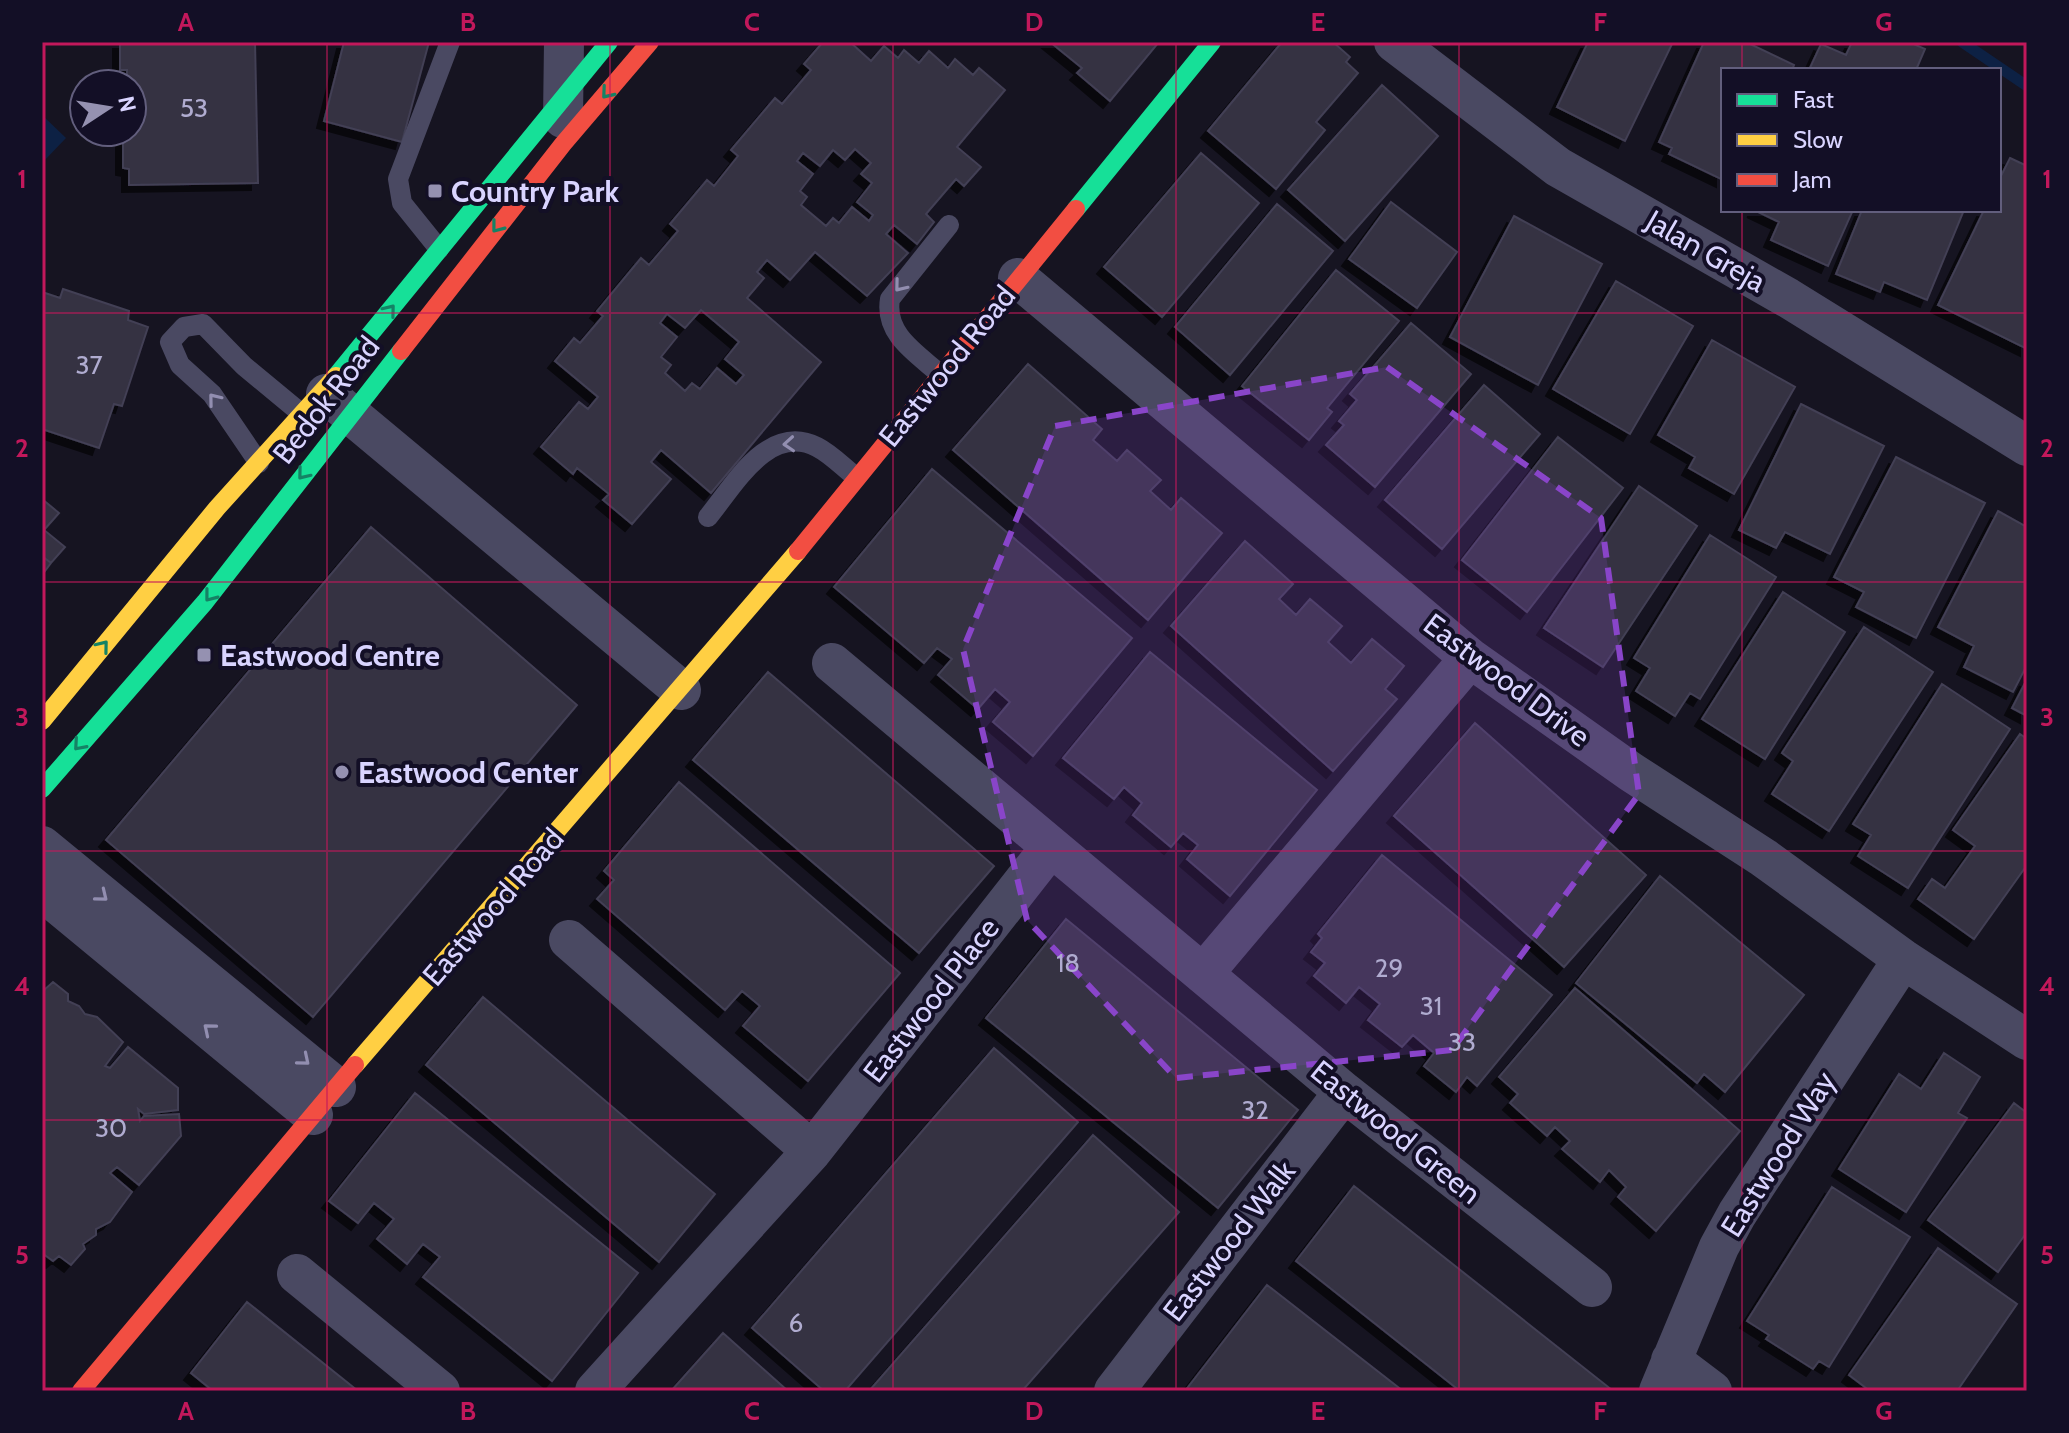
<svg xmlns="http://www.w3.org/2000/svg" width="2069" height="1433" font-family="Cabin,sans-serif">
	<defs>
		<filter id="shadow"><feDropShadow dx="-7" dy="7" stdDeviation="0" flood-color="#0009"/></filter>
	</defs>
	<rect width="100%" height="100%" fill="#161421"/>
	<path fill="#0d2144" d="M42,115L66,138L42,163Z"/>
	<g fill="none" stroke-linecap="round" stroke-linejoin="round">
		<path stroke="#0d2144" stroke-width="11" d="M1962,42L2027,86"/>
	</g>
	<path fill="#343243" stroke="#433f54" stroke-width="2" fill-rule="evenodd" filter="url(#shadow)" d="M120,42H255L258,183L129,185V169L123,168V132H132V84H127V70H120Z
		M344,42H429L402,142L324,121Z
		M823,42H850L871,61L884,46L898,58L904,50L919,63L929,51L948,68L955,59L973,75L979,68L1005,90L957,147L981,167L964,186L956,179L926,214L934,222L917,244L894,225L886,234L908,253L867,296L815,252L790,280L767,260L757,272L764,278L747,298L821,362L711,493L661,450L651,462L671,479L632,524L603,500L609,494L577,468L573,474L541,447L579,402L588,409L598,397L555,361L574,338L580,343L603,316L597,311L641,258L649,265L678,231L670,224L707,180L714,186L738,156L731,150L775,98L782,104L811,70L804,64ZM855,149L871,163L861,174L872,183L857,202L873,215L869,221L852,207L839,223L833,218L826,226L801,205L807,197L800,191L813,174L797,161L803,153L820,166L833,150L845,160ZM701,310L739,342L725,359L744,375L736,384L717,368L700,389L692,383L685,391L665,373L671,365L661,357L677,337L660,323L667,314L685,328Z
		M1050,42H1159L1110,101L1077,73L1082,68Z
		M1282,42H1333L1350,57L1346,62L1358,73L1316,122L1325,130L1276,189L1208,131Z
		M1588,42H1673L1625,141L1557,107Z
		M1704,42H1746L1794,65L1792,70H1723V180L1669,154L1672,148L1659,142Z
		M1852,42H1909L1925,49L1916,70H1809L1821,44L1846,55Z
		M1382,85L1438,136L1345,241L1288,190Z
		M1201,153L1259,203L1162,317L1104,267Z
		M2010,158L2027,166V349L1938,305L1984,210H1999V180Z
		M1391,202L1457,252L1417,308L1349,259Z
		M1277,204L1333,251L1230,375L1175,327Z
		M1754,210H1853L1828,266L1771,240L1779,222Z
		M1862,210H1964L1927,300L1884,282L1880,292L1836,274Z
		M1514,216L1602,264L1538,385L1450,337Z
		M1336,270L1399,321L1327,408L1332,412L1309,440L1242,386Z
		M1616,281L1693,326L1630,434L1553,389Z
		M63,289L129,311L128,320L148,327L122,406L114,404L99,448L42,429V292L60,298Z
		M1411,323L1471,374L1375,487L1326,445L1344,425L1339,421L1357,400L1350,394Z
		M1712,340L1795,387L1734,494L1689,468L1695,457L1658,435Z
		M1028,364L1102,429L1093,440L1117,461L1127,450L1161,480L1150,491L1171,510L1181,498L1222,533L1148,620L953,450Z
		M1484,385L1540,434L1442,549L1385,500Z
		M1801,404L1884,446L1830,554L1785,532L1776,548L1739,530Z
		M1558,437L1623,488L1527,612L1462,560Z
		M1896,457L1985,503L1916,638L1856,607L1864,592L1834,577Z
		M932,469L1132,638L1033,756L993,722L1010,702L995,689L978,709L938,675L952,659L937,648L924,663L834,587Z
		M1639,486L1697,526L1603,667L1544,628Z
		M42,499L59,513L44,530L65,547L51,563L42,556Z
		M1998,511L2027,527V665L2013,692L1964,667L1974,646L1938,627Z
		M371,527L577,705L313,1017L106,840Z
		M1710,535L1776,577L1700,699L1690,693L1675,716L1636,691L1650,668L1634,658Z
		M1245,541L1293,584L1279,599L1296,615L1310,599L1342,626L1328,642L1351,663L1372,639L1404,666L1385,689L1397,699L1333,771L1171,626Z
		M42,556L51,563L42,575Z
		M1783,592L1845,632L1765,759L1702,719Z
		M1864,627L1933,672L1829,831L1772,794L1793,761L1782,753Z
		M1150,652L1317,790L1230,896L1187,859L1198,845L1183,833L1171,847L1133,815L1142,803L1124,787L1114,799L1063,758Z
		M768,672L994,866L919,953L693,760Z
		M2027,679V716L2012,708Z
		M1942,684L2010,729L1908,888L1858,856L1871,835L1853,824Z
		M1475,723L1646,875L1564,967L1394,816Z
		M2020,734L2027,739V865L1974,939L1918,899L1932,879L1945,888L1975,846L1953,830Z
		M679,782L900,973L808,1081L743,1026L760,1006L742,991L725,1010L597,899L614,880L604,871Z
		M1382,855L1552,995L1477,1086L1467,1077L1456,1092L1424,1066L1434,1053L1413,1035L1402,1047L1368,1020L1380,1004L1359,987L1346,1003L1314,976L1325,963L1311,952L1322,938L1318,934Z
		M1660,876L1804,995L1725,1092L1704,1074L1697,1083L1576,983Z
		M1066,919L1298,1110L1218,1208L986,1018Z
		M53,982L68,994V1001L79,1006L85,1014L97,1017L123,1042L105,1066L110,1068L128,1047L178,1088V1110L144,1114L138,1109L140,1121L144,1116L179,1114L181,1136L139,1185L117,1167L110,1173L132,1192L110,1222L96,1229V1235L83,1244L85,1249L71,1265L59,1256L53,1261L42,1253V992Z
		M1575,988L1740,1131L1656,1231L1618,1197L1626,1187L1609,1170L1600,1182L1562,1149L1570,1141L1555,1127L1547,1136L1510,1103L1518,1094L1499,1077Z
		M483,997L715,1194L659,1262L426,1065Z
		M994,1048L1078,1122L845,1391H824L752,1328Z
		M1944,1053L1980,1077L1958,1113L1967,1118L1906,1212L1839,1169L1899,1074L1921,1089Z
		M415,1093L638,1273L552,1381L423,1277L440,1257L423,1244L407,1264L377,1239L394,1219L374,1203L358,1223L329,1201Z
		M2014,1103L2027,1113V1232L1998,1272L1928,1220Z
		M1093,1135L1179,1212L1022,1391H869Z
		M1354,1186L1612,1390L1611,1391H1460L1296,1261Z
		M1832,1187L1910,1237L1829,1367L1819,1361L1813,1369L1766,1339L1769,1335L1747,1321Z
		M1938,1248L2017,1304L1957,1391H1870L1849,1375Z
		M1267,1285L1403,1391H1185Z
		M247,1302L358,1391H213L191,1373Z
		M723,1333L788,1391H671Z"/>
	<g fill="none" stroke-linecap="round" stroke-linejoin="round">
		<path stroke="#4a4962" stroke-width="20" d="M439,249L402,203L398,179L450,42
			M940,374C916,353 884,334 890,299L949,225
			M259,463L212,394L180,365L170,342L184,327L203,324L244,366L302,414
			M708,517C733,487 768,422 817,447C831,454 844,468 856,477"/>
		<path stroke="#4a4962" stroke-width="40" d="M1394,42L1558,167L1788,298L2027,446
			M563,118L564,42
			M1018,278L1470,658L1631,772L1764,858L1903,959L2027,1040
			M326,394L681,690
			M832,663L1344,1092L1592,1287
			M42,846L336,1087
			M42,891L313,1115
			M569,940L812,1151
			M1203,974L1470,658
			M297,1274L440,1391
			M1671,1360L1712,1391
			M595,1391L812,1151L1050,848
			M1114,1391L1344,1092
			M1659,1391L1719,1247L1737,1214L1903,959"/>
		<path stroke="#16e098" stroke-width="18" d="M1076,209L1212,42
			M336,376L609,42
			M42,789L205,602L401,351"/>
		<path stroke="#ffcf43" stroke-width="18" d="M42,721L217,508L336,376
			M355,1065L798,551"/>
		<path stroke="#f24e42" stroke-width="18" d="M401,351L563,144L650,42
			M798,551L1076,209
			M81,1391L355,1065"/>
	</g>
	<defs><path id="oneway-chevron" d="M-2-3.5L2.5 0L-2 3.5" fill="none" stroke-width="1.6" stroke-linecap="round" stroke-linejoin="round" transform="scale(2)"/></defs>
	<g stroke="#158265">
		<use href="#oneway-chevron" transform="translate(607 93) rotate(130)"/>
		<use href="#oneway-chevron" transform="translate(497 227) rotate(128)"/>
		<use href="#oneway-chevron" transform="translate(390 310) rotate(-51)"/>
		<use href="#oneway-chevron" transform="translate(303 474) rotate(129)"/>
		<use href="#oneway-chevron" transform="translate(210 596) rotate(128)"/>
		<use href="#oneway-chevron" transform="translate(103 646) rotate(-51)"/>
		<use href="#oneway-chevron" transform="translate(79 745) rotate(131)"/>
	</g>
	<g stroke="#928eb0">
		<use href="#oneway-chevron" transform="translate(900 286) rotate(129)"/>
		<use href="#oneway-chevron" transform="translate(214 399) rotate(-129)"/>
		<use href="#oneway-chevron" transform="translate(789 444) rotate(176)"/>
		<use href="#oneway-chevron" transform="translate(102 896) rotate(39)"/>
		<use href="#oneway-chevron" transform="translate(209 1029) rotate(-140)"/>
		<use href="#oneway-chevron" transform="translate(304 1060) rotate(40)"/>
	</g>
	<path fill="#8945c9" fill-opacity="0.2" stroke="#8945c9" stroke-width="6" stroke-dasharray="16 10" stroke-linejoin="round" d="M1387,367L1601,518L1639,794L1452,1050L1176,1078L1027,920L963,649L1055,426Z"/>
	<path fill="none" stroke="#c2185b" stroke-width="2" stroke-opacity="0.55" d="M327,42V1391M610,42V1391M893,42V1391M1176,42V1391M1459,42V1391M1742,42V70M1742,210V1391M42,313H2027M42,582H2027M42,851H2027M42,1120H2027"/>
	<g fill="#9591b1" stroke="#130f26" stroke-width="3">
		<rect x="427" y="183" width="16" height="16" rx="4"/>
		<rect x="196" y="647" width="16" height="16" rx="4"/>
		<circle cx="342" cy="772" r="8"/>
	</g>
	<g text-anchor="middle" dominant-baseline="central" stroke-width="8" stroke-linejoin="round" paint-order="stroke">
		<g font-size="26" fill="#b0acd0">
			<text x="194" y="108">53</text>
			<text x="89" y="365">37</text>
			<text x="1068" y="963">18</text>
			<text x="1389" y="968">29</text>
			<text x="1431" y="1006">31</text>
			<text x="1462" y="1042">33</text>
			<text x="1255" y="1110">32</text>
			<text x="111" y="1128">30</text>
			<text x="796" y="1323">6</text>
		</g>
		<g font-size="30" font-weight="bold" fill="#d9d4ff" stroke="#130f26" text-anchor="start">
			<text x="451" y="191">Country Park</text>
			<text x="220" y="655">Eastwood Centre</text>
			<text x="358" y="772">Eastwood Center</text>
		</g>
		<g font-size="30" fill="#d9d4ff" stroke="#130f26">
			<text transform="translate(1706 251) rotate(30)">Jalan Greja</text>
			<text transform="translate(947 366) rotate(-51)">Eastwood Road</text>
			<text transform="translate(326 400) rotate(-52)">Bedok Road</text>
			<text transform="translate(1507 680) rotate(37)">Eastwood Drive</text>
			<text transform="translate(493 907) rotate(-49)">Eastwood Road</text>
			<text transform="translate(931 1000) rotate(-52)">Eastwood Place</text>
			<text transform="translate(1396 1132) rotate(39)">Eastwood Green</text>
			<text transform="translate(1778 1154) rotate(-58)">Eastwood Way</text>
			<text transform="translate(1229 1241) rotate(-52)">Eastwood Walk</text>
		</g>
	</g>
	<rect width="2069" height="1433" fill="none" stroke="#130f26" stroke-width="88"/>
	<rect x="1721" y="68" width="280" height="144" fill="#130f26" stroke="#625e7d" stroke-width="2"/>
	<rect x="1737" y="94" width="40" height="12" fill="#16e098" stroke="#625e7d" stroke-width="2"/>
	<text x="1793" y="108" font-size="24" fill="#d9d4ff">Fast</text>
	<rect x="1737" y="134" width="40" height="12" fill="#ffcf43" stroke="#625e7d" stroke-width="2"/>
	<text x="1793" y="148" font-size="24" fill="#d9d4ff">Slow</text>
	<rect x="1737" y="174" width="40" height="12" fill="#f24e42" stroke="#625e7d" stroke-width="2"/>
	<text x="1793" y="188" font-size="24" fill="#d9d4ff">Jam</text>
	<g transform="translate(108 108) rotate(78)"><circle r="38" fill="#130f26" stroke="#625e7d" stroke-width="2"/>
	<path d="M0-6L14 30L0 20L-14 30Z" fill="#9591b1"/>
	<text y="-12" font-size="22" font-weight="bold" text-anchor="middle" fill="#d9d4ff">N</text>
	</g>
	<rect x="44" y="44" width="1981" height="1345" fill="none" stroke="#c2185b" stroke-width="3"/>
	<g font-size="26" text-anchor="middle" font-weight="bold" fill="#c2185b">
		<text x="186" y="31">A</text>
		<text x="468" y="31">B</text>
		<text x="752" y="31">C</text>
		<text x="1034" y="31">D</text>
		<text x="1318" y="31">E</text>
		<text x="1600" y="31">F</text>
		<text x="1884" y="31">G</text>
		<text x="22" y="188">1</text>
		<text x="2047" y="188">1</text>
		<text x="22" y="457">2</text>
		<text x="2047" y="457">2</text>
		<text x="22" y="726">3</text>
		<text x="2047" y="726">3</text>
		<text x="22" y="995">4</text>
		<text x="2047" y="995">4</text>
		<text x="22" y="1264">5</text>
		<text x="2047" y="1264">5</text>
		<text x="186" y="1420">A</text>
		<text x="468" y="1420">B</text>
		<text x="752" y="1420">C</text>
		<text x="1034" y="1420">D</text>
		<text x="1318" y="1420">E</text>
		<text x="1600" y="1420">F</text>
		<text x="1884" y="1420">G</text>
	</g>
</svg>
